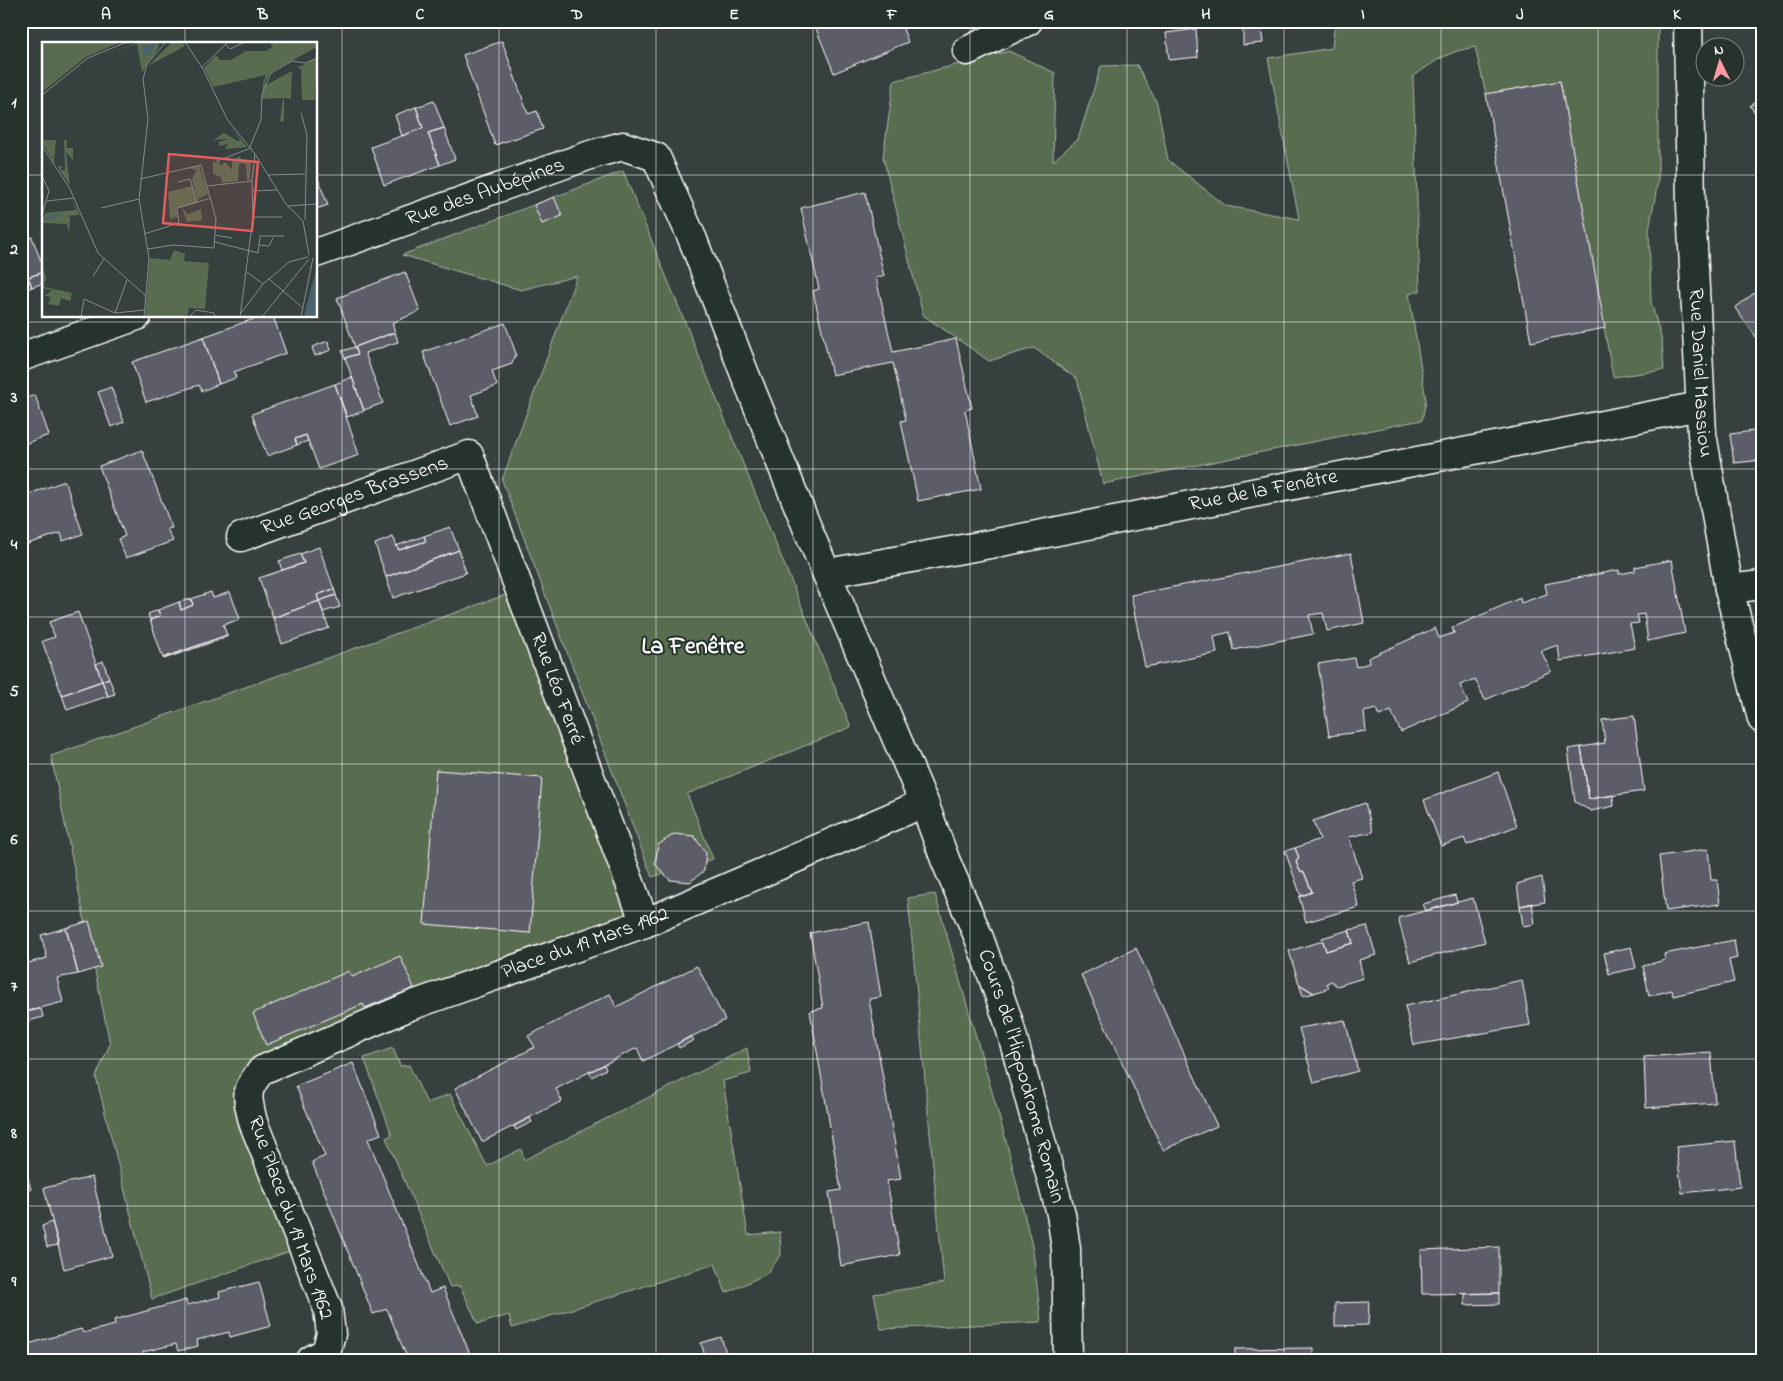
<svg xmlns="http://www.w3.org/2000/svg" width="1783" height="1381" font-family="'Indie Flower',sans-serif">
	<rect width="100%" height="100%" fill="#36403f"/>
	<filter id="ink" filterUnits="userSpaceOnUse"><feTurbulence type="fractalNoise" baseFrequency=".02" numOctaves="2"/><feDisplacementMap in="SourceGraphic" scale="10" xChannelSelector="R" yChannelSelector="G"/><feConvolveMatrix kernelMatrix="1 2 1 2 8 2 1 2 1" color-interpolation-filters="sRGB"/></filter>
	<g filter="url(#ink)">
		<path fill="#596c50" stroke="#acb6a8" d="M1339,21H1476L1480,25L1505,21H1658V181L1649,230L1651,302L1662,341L1664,370L1613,377L1560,81L1486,94L1475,47C1449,51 1434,61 1413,77L1420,291L1409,294L1426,400L1422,420L1103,484L1077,379L1034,348L989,361L923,315L883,157L894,81L1009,51L1055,73L1053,161L1078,139L1101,66L1137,65L1157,103L1168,160L1226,206L1299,219L1268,58L1332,48L1334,30Z
			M623,171L851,727L687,794L713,859L652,877L502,480L577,276L521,290L402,255Z
			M519,590L645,923L384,1033L250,1085L302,1247L152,1299L96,1077L110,1044L51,756Z
			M935,894L1007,1144L1033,1250L1041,1322L881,1329L874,1294L944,1283L908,898Z
			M393,1048L400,1066L409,1065L427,1103L450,1094L487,1166L521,1149L524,1160L747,1048L751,1073L723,1081L748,1235L780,1232L781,1255L766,1274L726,1293L715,1264L512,1328L509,1315L478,1324L460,1286L450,1287L386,1138L392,1135L364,1058Z"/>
		<path fill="#5b5d69" stroke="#fff" d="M813,21H900L908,42L834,73Z
			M1261,27L1263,43L1243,45V28Z
			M1196,29L1198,57L1169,60L1166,33Z
			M502,41L528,114L537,111L543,129L495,145L463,55Z
			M1560,81L1605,328L1531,342L1486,94Z
			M1762,97V122L1750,106Z
			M434,101L444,128L428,133L440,165L384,185L371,147L423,128L416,107Z
			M416,107L423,128L402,136L395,115Z
			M444,128L455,159L440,165L428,133Z
			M316,174L328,205L316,209Z
			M865,192L884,276L876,278L893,352L956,339L972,408L965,410L981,489L918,501L901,421L906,420L893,363L832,375L813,291L819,289L801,208Z
			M554,197L562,216L542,224L534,205Z
			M32,237L41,261L44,260V272L28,277L21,258V241Z
			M21,258L28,277L21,280Z
			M44,272V283L32,287L28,277Z
			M405,272L420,311L392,323L395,332L355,347L337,298Z
			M28,277L32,287L21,291V280Z
			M1762,287V338L1759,341L1735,308Z
			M262,316H273L286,353L234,372L236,378L219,384L203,337Z
			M505,323L516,354L512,364L492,371L497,386L471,395L478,416L450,426L423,352Z
			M395,332L398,342L365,353L383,403L364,410L345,358L358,354L355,347Z
			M203,337L219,384L202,391L199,385L146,402L132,362Z
			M328,341L331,350L315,356L312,347Z
			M355,347L358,354L345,358L342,351Z
			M352,377L364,411L347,417L335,384Z
			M335,384L359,455L319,469L306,435L295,439L297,445L267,456L252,414Z
			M111,387L124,422L111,427L98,392Z
			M35,395L49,435L21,445V400Z
			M1762,430V460L1734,463L1730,434Z
			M306,435L308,441L297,445L295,439Z
			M142,450L172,528L167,529L173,541L126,558L118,539L125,536L99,466Z
			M65,481L83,534L63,541L61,533L21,546V497Z
			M450,527L459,550L386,577L375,544L393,537L399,550L426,541L424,536Z
			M424,536L426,541L399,550L396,546Z
			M319,547L334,589L317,595L319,601L273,618L259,578L304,563L300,554Z
			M459,550L466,573L393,598L386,577Z
			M1351,553L1364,623L1327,631L1323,613L1309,615L1313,634L1234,650L1230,632L1214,636L1217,653L1145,667L1131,595Z
			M300,554L304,563L282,570L279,561Z
			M1672,560L1685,633L1648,641L1644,614L1637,615L1639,623L1630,624L1635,648L1560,661L1558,645L1541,651L1551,671L1485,700L1475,679L1460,685L1468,703L1401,732L1391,711L1379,716L1376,709L1364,712L1366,731L1329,736L1318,664L1354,658L1356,667L1369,663L1368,658L1435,628L1439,638L1454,633L1452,628L1520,598L1521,603L1547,594L1545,584L1619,570V574L1635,571V567Z
			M334,589L336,595L319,601L317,595Z
			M211,592L213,598L230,592L240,619L223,625L227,635L163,658L150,620L160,616L158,610L179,602L181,610L193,605L191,599Z
			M336,595L340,607L323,612L319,601Z
			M191,599L193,605L181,610L179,602Z
			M319,601L329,628L282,644L273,618Z
			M158,610L160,616L150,620L148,614Z
			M78,612L102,681L62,695L42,641L55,637L49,622Z
			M227,635V637L164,659L163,658Z
			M103,661L109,678L102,681L96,664Z
			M109,678L115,694L108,696L102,681Z
			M102,681L108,696L67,710L62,695Z
			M1634,716L1644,791L1589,799L1581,747L1605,743L1602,720Z
			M1581,747L1589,799L1613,795L1614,806L1591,811L1575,802L1568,749Z
			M436,770L542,778L530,933L424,924Z
			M1498,772L1517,826L1467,845L1464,838L1441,846L1424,800Z
			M1365,803L1373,832L1349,837L1362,878L1351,881L1359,907L1306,922L1299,897L1312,892L1304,872L1300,871L1296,862L1299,858L1295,848L1320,839L1313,821Z
			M674,834L694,836L706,853L704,871L690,882L670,880L655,864L658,845Z
			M1295,848L1299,858L1296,862L1300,871L1304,872L1312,892L1301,896L1285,851Z
			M1708,849L1711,880H1717L1720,904L1666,911L1659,856Z
			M1542,877L1545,902L1520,906L1517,884Z
			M1455,895L1457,902L1426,911L1423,904Z
			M1473,898L1485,942L1410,962L1398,918Z
			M1532,903L1535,924L1523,926L1520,906Z
			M89,921L101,967L78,974L66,928Z
			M869,922L881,997L869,999L901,1179L887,1181L900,1255L841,1266L829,1192L841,1190L810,1011L823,1008L810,933Z
			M1367,926L1376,955L1359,960L1363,978L1337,986L1331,981L1327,983L1329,988L1314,993L1299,984L1289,951L1323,941L1326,951L1353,943L1349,930Z
			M66,928L78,974L57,978L63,1002L21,1013V965L47,958L41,935Z
			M1349,930L1353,943L1326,951L1322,938Z
			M1734,940L1737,958L1729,960L1734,982L1673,996L1672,990L1649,996L1643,966L1665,960L1664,954Z
			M1631,947L1636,968L1609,974L1604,953Z
			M1136,948L1217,1126L1163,1150L1081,975Z
			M400,956L414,988L365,1008L363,1004L266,1045L253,1013L349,971L352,977Z
			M697,966L725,1020L643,1061L637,1048L589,1072L556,1089L562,1101L482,1142L455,1088L535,1047L528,1036L610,994L616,1007Z
			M1522,980L1530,1025L1414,1045L1405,1006Z
			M1299,984L1314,993L1303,996Z
			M41,1009L43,1017L21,1023V1013Z
			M1345,1020L1358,1071L1314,1083L1299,1028Z
			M691,1036L694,1040L679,1048L677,1044Z
			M1711,1052L1715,1103L1646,1108L1644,1057Z
			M353,1063L381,1134L368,1139L430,1293L443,1288L471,1357L465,1360H408L387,1309L373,1314L312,1162L325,1156L296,1086Z
			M604,1065L606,1069L592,1077L589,1072Z
			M530,1118L532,1122L516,1130L514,1126Z
			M1735,1141L1740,1187L1682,1193L1676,1147Z
			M26,1170L31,1190L21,1193V1171Z
			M92,1177L112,1256L64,1269L44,1188Z
			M52,1222L59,1245L47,1247L42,1226Z
			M1499,1247V1293L1422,1294L1421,1250Z
			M259,1282L271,1326L230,1337L229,1332L197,1340L198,1346L178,1351L176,1344L143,1352L145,1360H21V1346L81,1329L83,1333L115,1325L114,1320L186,1300L187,1305L220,1297L219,1292Z
			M1499,1293V1304L1465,1305V1294Z
			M1369,1302L1368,1325L1335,1326V1303Z
			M721,1337L728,1359L706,1360L701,1343Z
			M1313,1348V1360H1235V1349Z"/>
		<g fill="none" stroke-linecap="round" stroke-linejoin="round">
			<g stroke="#fff" stroke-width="31">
				<g id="street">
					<path id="s1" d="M1688,21L1691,206L1702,434L1729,589L1762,719"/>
					<path d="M967,51L1028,21"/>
					<path id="s2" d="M316,253L593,154L623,146L656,157L693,240L744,372L811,537L924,803L946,862L979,938L1008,1020L1061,1214L1066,1249L1068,1360"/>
					<path d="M21,357L137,316"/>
					<path id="s3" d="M241,537L469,455L645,923"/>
					<path id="s4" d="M827,573L996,543L1700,406"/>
					<path d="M1729,589L1762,585"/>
					<path id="s5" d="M311,1360L326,1352L331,1334L328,1309L253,1122C247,1096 244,1091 262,1070L410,1006L645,923L924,803"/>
				</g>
			</g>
			<use href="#street" stroke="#26332d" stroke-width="28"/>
		</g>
	</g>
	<path fill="none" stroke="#fff" stroke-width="1" stroke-opacity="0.55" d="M185,21V44M342,21V1360M499,21V1360M656,21V1360M813,21V1360M970,21V1360M1127,21V1360M1284,21V1360M1441,21V1360M1598,21V1360M21,175H44M316,175H1762M185,316V1360M21,322H1762M21,469H1762M21,617H1762M21,764H1762M21,911H1762M21,1059H1762M21,1206H1762"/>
	<g text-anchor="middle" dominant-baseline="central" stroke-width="4" stroke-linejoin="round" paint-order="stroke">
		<g font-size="21" fill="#fff" stroke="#26332d">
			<text stroke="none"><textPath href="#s2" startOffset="180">Rue des Aubépines</textPath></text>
			<text stroke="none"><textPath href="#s1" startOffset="352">Rue Daniel Massiou</textPath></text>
			<text stroke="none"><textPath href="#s4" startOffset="444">Rue de la Fenêtre</textPath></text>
			<text stroke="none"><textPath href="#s3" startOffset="121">Rue Georges Brassens</textPath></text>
			<text stroke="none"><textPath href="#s3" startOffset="492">Rue Léo Ferré</textPath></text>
			<text stroke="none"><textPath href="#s5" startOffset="666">Place du 19 Mars 1962</textPath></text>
			<text stroke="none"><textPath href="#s2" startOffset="1350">Cours de l'Hippodrome Romain</textPath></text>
			<text transform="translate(290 1218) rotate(70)">Rue Place du 19 Mars 1962</text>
		</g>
		<g font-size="24" font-weight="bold" fill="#fff" stroke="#26332d">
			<text x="693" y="647">La Fenêtre</text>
		</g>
	</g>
	<g transform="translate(42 42)">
		<rect width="275" height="275" fill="#36403f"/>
		<path d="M0,0H79L44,15L0,50ZM99,0H116L117,5L100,30L95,2L57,14ZM130,0H140L143,4L106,24ZM235,0H275V5L229,30L223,40L224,43L250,29L249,57L242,56V80L238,79L241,56L220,57L221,41L224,33L171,45L162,26L174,13L178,18H189L204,9H224L231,5L228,2ZM275,16L273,58H260L259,27L255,26ZM190,86L205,105L183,107L186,102L177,104V100L187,97L171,98L182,91L196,99L198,98ZM0,98H14L12,121L2,104ZM22,98H25V106H31V118L24,110L28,144L16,125L20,123L19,128H23ZM197,114L200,119H209L208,138H205L204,123L200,121L197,122L196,139L180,141L179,135L171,132V120L177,119L179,124L183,120L190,128V120ZM157,123L166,152L155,158L150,138L154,128L146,126ZM150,144L155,161L134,167L136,175L128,177L126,150ZM30,158L38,173L24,174L28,175L27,192L25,182L0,181L3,171L34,168ZM140,166L146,172L159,167L160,178L145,180ZM132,208L143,212L142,219L167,221L163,267L147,266L145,275H103L108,216L128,218ZM0,224L4,235L2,245L30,251L28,259L19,256L17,264L6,262L9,255L2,254L10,248L3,247L0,254L3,246L0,247Z" fill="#596c50"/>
		<path d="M114,2L106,14L101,13L100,4ZM275,224V275H262L264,265Z" fill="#49646e"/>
		<path fill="none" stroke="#49646e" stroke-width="2.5" d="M0,178L20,172"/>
		<path fill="none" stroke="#868c8c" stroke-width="1" d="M143,0L161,27L185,77L213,112L244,162L261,179L267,213M183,2L188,7L203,0M160,25L186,0M0,53L46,16L85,0M259,71L265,93L263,178M0,104L28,147L56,211L104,254M208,105L219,78L220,52L229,31L250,19L263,21L275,16M175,119L209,106M226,133L263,132M0,134L7,149L0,173M98,137L159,123L174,177L172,206L131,203L106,207M136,140L148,137L155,161M165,144L210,139M210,149L235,148M5,159L32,156M245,164L275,162M59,166L97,157M211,175H240M102,192L137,181L135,166L169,156M173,193L190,196M173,200L216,211L218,194H242M217,203L227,204L231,196M205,230L221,242M51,234L62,217M227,237L261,266M73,271L85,238M199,271L221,242L247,220L266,215M39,275L42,257L73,271L102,268M102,275L107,216L97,157L106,77L101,37L105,22L124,0M147,275L154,268L172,271L173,275M198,275L211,175L210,139L213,112M220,275L267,217M259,275L271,216"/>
		<path fill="#e05e5e" fill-opacity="0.15" stroke="#e05e5e" stroke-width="2.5" d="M127,112L216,120L210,189L121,181Z"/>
		<rect width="275" height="275" fill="none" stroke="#fff" stroke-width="2.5"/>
	</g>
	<rect width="1783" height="1381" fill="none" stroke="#26332d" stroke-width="55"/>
	<g transform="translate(1720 62) rotate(355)"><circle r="24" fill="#26332d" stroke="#7d8581"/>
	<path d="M0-4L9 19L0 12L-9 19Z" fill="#ff9aa2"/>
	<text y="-8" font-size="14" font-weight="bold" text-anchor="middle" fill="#ffffff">N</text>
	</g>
	<rect x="28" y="28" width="1728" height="1326" fill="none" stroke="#fff" stroke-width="2"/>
	<g font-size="16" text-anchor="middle" font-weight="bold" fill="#fff">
		<text x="106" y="19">A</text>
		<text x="263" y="19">B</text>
		<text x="420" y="19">C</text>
		<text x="577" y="19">D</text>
		<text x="734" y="19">E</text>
		<text x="892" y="19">F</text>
		<text x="1049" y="19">G</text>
		<text x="1206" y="19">H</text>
		<text x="1363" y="19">I</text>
		<text x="1520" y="19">J</text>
		<text x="1677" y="19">K</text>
		<text x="14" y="107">1</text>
		<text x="14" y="254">2</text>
		<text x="14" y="402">3</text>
		<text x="14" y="549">4</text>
		<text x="14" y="696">5</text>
		<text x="14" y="844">6</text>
		<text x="14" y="991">7</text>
		<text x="14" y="1138">8</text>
		<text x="14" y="1286">9</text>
	</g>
</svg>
